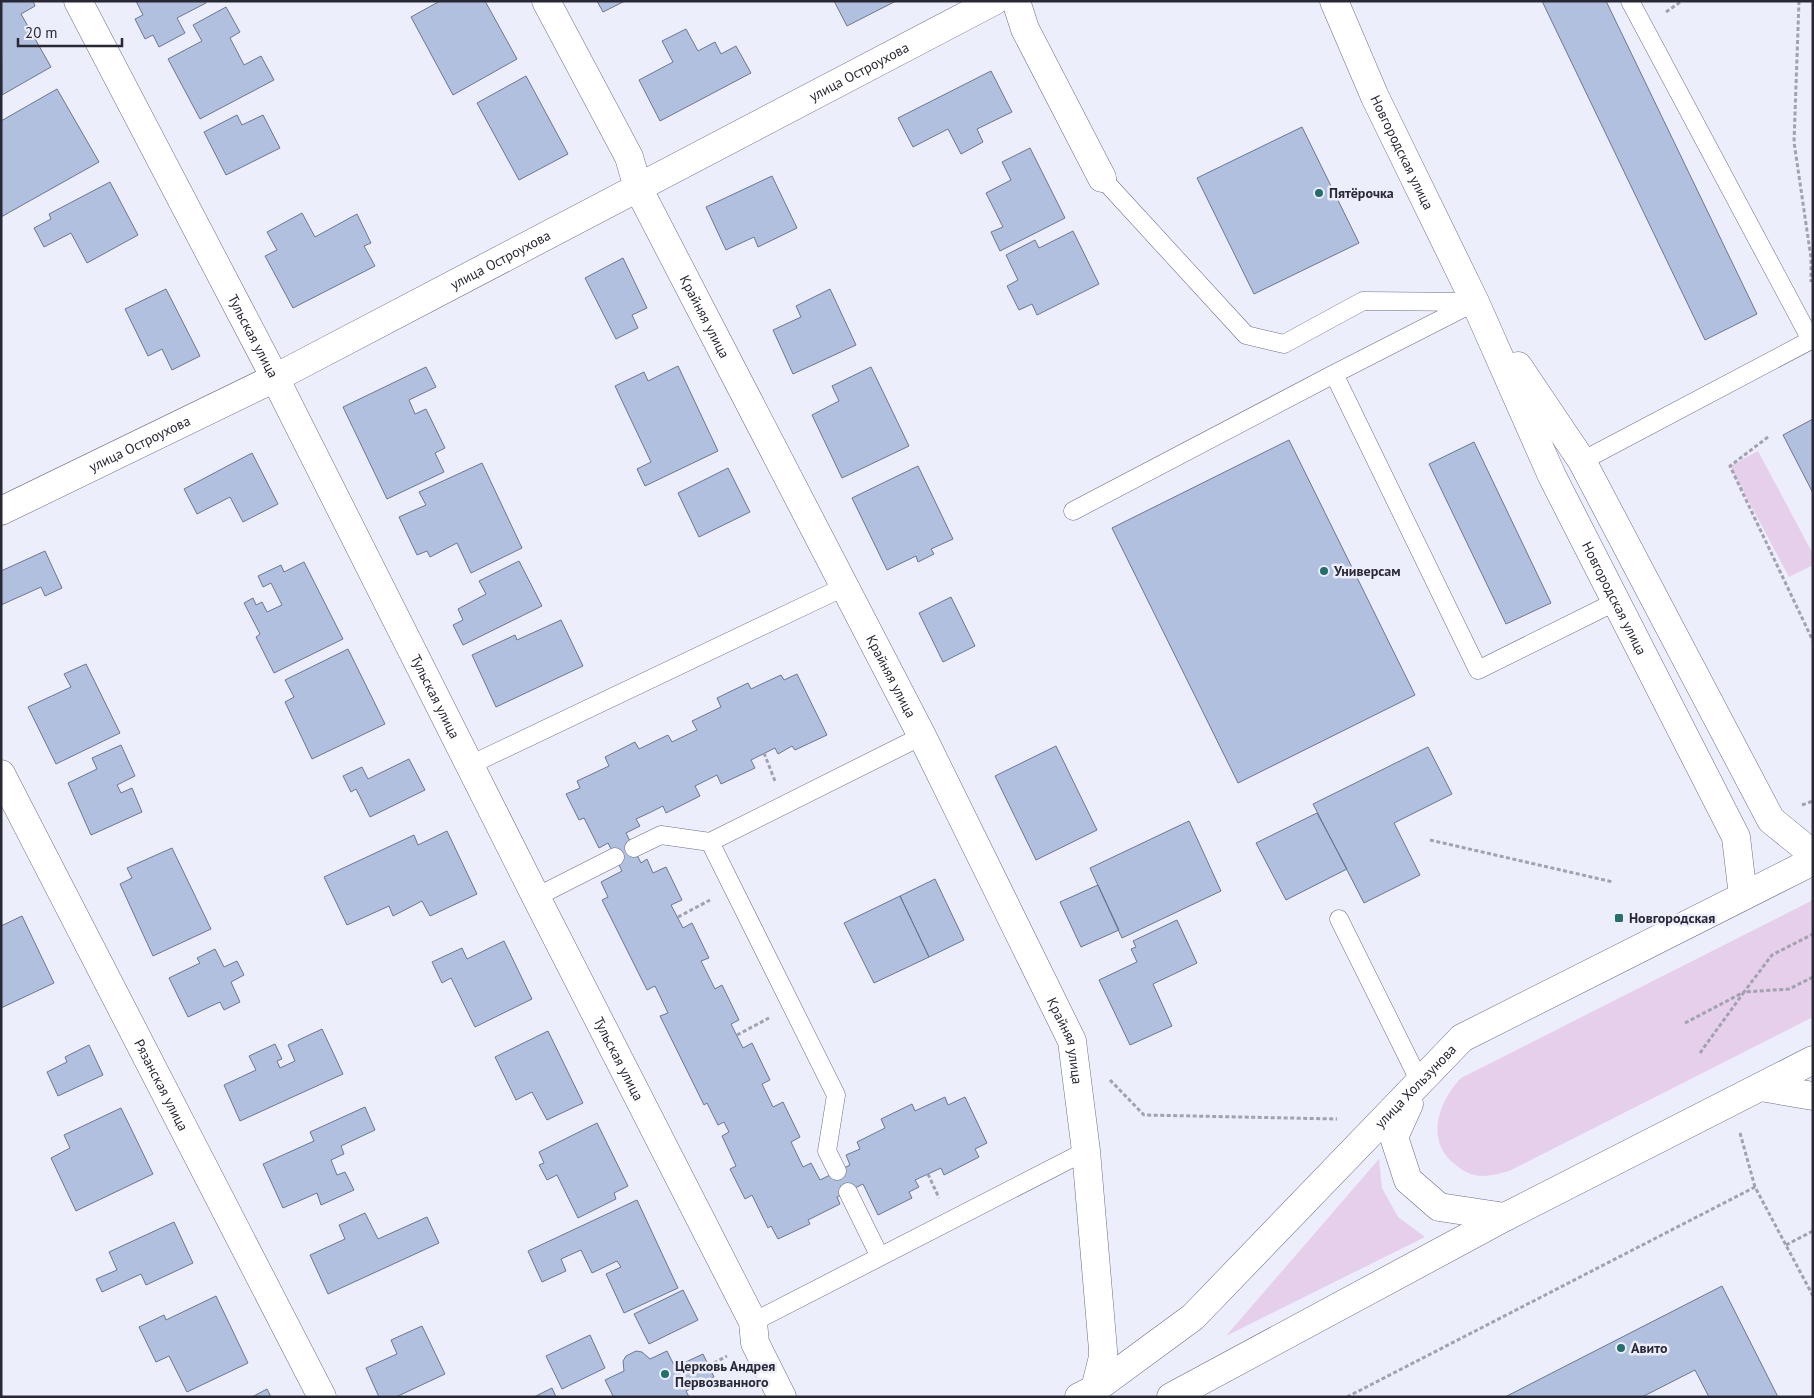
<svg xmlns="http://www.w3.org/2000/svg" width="1814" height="1398" font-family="'PT Sans',sans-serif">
	<rect width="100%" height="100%" fill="#edeefc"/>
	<path fill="#e5cfea" d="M1758,451L1813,554V565L1789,577L1730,466Z
		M1813,900V1017L1509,1171C1497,1174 1486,1178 1474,1175C1465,1173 1458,1167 1451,1161C1425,1136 1441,1099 1461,1078Z
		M1379,1159L1382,1188L1398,1217L1425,1237L1226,1336Z"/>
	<path fill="#b1c0de" stroke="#6a7793" d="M1,1H33L35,6L21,14L51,67L2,95Z
		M136,1H205L206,3L177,18L185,33L159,47L153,35L145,39L135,19L143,15Z
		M440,1H485L517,59L453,95L411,17Z
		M597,1H625L603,12Z
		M834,1H896L847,26Z
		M1542,1H1606L1757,314L1705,340Z
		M226,7L240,32L230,38L244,65L261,56L274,80L200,119L168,59L202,41L193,25Z
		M686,29L698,51L715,42L721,54L736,46L751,73L660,121L639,80L673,62L662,41Z
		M991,71L1012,112L977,129L983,142L961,154L948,129L913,147L898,118Z
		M526,76L568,154L519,180L477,103Z
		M57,89L99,162L1,217V121Z
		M237,115L242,125L263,115L280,148L226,175L204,132Z
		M1302,127L1359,243L1254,294L1197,178Z
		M1030,148L1065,218L1000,251L991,232L1003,227L986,193L1011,180L1002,162Z
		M772,176L797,228L758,247L754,237L726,250L706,207Z
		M110,182L138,235L87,263L71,233L44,247L34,228L51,219L49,214Z
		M302,213L315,237L357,214L371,243L364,246L375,266L293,308L265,256L277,250L267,232Z
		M1073,231L1099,284L1037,315L1032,304L1019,310L1007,286L1018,280L1006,255L1035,240L1039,248Z
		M623,258L647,308L632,315L638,328L616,339L585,278Z
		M166,289L200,356L172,370L162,349L148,356L125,309Z
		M830,289L856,345L793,374L773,330L801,317L796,306Z
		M678,366L718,451L645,486L637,469L651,462L615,386L644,372L648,381Z
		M426,367L436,387L409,400L415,414L426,409L445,448L435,453L444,472L387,499L343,407Z
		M871,367L909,446L842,478L812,415L839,401L832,386Z
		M1813,419V493L1783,435Z
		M1289,440L1415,695L1238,783L1112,528Z
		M1474,442L1551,603L1506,624L1429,464Z
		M252,453L278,504L243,522L230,497L197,514L184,489Z
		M482,463L522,548L471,573L457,543L430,557L427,551L417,555L399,517L426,505L419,492Z
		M918,466L953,539L931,549L934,554L918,562L916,556L887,570L852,498Z
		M728,468L750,512L699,537L678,493Z
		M45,551L62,588L45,596L41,587L1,605V571Z
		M519,561L542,606L463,645L453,625L463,620L458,609L486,594L479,581Z
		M304,562L343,639L274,673L256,637L260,634L244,603L253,598L256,605L262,602L267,612L282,605L271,583L263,587L258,576L281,565L284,572Z
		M951,597L975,646L943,662L919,613Z
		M561,620L583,666L496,707L472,655L515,635L517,640Z
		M348,649L385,724L312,759L285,702L294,697L285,680Z
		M86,664L120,733L56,764L28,707L71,687L64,674Z
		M797,674L827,735L795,750L792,746L778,754L775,748L751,760L755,768L721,784L717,775L695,786L700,796L666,813L663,806L649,813L636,819L640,826L626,833L641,863L647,859L653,873L666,867L682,900L671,905L683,928L692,923L709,958L701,961L715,989L722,985L739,1020L731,1024L743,1048L752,1043L770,1080L762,1084L773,1107L783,1102L800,1137L791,1142L803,1167L811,1163L820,1180L850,1165L846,1155L860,1149L857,1142L885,1128L881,1119L912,1104L915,1111L945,1097L948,1105L965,1097L987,1143L975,1149L979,1157L944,1175L941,1168L915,1180L919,1187L909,1192L912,1198L878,1215L863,1184L837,1197L840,1204L808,1220L810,1224L778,1239L771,1226L768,1228L752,1195L745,1199L730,1169L736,1166L722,1136L729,1132L724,1122L718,1125L707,1103L704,1105L660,1016L668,1013L655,986L647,990L602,900L608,897L601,882L622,871L608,843L599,848L584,818L579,820L566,794L580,788L577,781L609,766L605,757L635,742L639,749L668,735L672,742L697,730L692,721L721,707L717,698L748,683L751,689L781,675L784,680Z
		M121,745L135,776L117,785L121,793L132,788L142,812L91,835L68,783L97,769L92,758Z
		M1056,746L1097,830L1036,860L995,776Z
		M1428,747L1452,794L1394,823L1420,875L1364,903L1313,804Z
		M409,759L425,790L370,817L356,789L351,792L343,776L362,767L368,779Z
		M1317,813L1347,869L1286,900L1256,843Z
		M1189,821L1221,891L1122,938L1090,868Z
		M447,831L477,894L430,916L422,901L393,916L389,906L347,925L324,877L414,835L418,845Z
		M172,848L211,929L153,956L120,884L132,878L127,868Z
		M935,879L964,940L929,957L900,896Z
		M1098,885L1119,930L1081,947L1060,902Z
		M900,896L929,957L874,983L844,923Z
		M22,916L54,983L1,1008V926Z
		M1177,920L1197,963L1153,984L1172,1026L1130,1045L1099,980L1137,962L1131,949L1136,947L1133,941Z
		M504,941L532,999L475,1027L451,978L442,983L432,962L462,948L467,959Z
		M215,949L224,967L237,961L244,975L231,982L240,1002L224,1010L220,1002L188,1017L169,978L200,963L197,958Z
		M322,1029L343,1074L240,1121L224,1085L256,1070L249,1056L275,1044L282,1059L277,1061L280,1068L295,1061L288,1045Z
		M548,1031L583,1103L547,1120L532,1092L516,1100L495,1057Z
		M89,1045L103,1075L58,1096L47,1072L67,1062L65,1057Z
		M365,1107L375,1130L341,1146L344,1154L331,1160L337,1175L345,1172L354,1190L321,1205L317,1193L283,1208L263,1164L314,1141L310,1132Z
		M121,1108L153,1174L76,1211L51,1158L70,1148L64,1135Z
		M597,1123L628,1186L614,1193L616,1199L578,1218L557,1175L547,1180L539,1165L544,1163L539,1152Z
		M637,1200L678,1288L624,1313L606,1274L621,1267L617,1261L592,1273L581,1250L561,1259L566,1271L542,1282L528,1251Z
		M365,1213L378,1239L427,1217L439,1243L328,1294L310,1255L345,1239L339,1225Z
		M174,1222L193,1263L146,1285L141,1274L102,1292L96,1279L117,1270L109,1252Z
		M1722,1286L1778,1397H1709L1695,1370L1642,1397H1505Z
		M683,1290L698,1320L649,1344L634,1314Z
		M216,1296L248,1363L187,1392L169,1356L156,1362L139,1327L164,1315L166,1320Z
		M422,1326L445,1374L396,1397H379L366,1368L397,1354L391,1340Z
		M590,1335L605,1368L562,1389L546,1356Z
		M636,1351L642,1352L650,1359L667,1351L675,1367L703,1354L714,1377L686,1391L689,1397H612L613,1396L605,1380L624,1371L623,1361L626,1356Z
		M552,1388L556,1397H534Z
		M267,1389L271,1397H252Z"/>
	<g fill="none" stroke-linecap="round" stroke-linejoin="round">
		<g stroke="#6b6c8a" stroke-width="19">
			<path id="lane" d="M1102,178L1246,335L1284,344L1363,301L1475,302
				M1334,374L1478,670L1615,602
				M1582,461L1811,340L1630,1
				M1073,511L1334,374L1473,303
				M470,765L844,587
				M634,848L661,835L710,842
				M536,897L615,857
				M1339,919L1420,1082
				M837,1171L827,1151L836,1095L710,842L922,736
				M848,1192L880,1257
				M753,1322L1086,1151"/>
		</g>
		<g stroke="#6b6c8a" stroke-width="29">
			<g id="street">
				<path id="s1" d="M78,1L275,378L536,897L753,1322L755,1343L782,1397"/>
				<path id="s2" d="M546,1L629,157L638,188L922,736L1072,1041L1086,1151L1103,1350V1357L1095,1389"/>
				<path d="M1016,1L1025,29L1102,178"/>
				<path id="s3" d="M1,511L275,378L994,1"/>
				<path id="s4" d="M1,774L322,1397"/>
			</g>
		</g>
		<g stroke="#6b6c8a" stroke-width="29">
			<g id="secondary">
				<path id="s5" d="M1334,1L1375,97L1475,302L1552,476L1736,837L1743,896"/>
				<path d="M1518,366L1582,461L1771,820L1813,854"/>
				<path d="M1761,1087L1813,1096"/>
				<path d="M1409,1104L1394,1137L1408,1180L1439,1207L1505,1217"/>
				<path id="s6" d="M1079,1397L1095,1389L1193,1317L1462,1038L1813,861"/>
				<path d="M1171,1397L1505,1217L1813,1060"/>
			</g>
		</g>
		<path stroke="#a1a2b0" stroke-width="3" stroke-dasharray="4 2.5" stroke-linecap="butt" d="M1799,1L1794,142L1811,258V282
			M1666,12L1682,1
			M1768,437L1730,466L1813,641
			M764,753L775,781
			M1802,805L1813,801
			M1430,840L1613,882
			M678,917L710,900
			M1685,1023L1744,992L1772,955L1813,934
			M737,1035L769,1018
			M1700,1053L1744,992L1789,989L1813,977
			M1110,1080L1144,1115L1337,1119
			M1740,1133L1755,1187L1813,1296
			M928,1174L939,1198
			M1786,1245L1813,1231
			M708,1366L727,1356
			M1347,1397L1755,1187"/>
		<use href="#lane" stroke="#fff" stroke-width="18"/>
		<use href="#street" stroke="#fff" stroke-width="28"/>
		<use href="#secondary" stroke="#fff" stroke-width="28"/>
	</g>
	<g fill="#246e6b" stroke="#edeefc" stroke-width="2">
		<circle cx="1319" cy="193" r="5"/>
		<circle cx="1324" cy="571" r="5"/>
		<rect x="1614" y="913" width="10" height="10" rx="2.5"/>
		<circle cx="1621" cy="1348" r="5"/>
		<circle cx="665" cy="1374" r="5"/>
	</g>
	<g text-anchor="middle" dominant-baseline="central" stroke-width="5" stroke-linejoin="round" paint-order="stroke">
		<g font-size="14" fill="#292936" stroke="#edeefc">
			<text stroke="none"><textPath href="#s3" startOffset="964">улица Остроухова</textPath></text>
			<text stroke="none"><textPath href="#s5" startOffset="166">Новгородская улица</textPath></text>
			<text stroke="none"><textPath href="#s3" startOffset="559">улица Остроухова</textPath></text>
			<text stroke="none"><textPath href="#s2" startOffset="354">Крайняя улица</textPath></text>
			<text stroke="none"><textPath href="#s1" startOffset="378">Тульская улица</textPath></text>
			<text stroke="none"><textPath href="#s3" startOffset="154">улица Остроухова</textPath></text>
			<text stroke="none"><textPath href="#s5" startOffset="660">Новгородская улица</textPath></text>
			<text stroke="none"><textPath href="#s2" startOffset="759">Крайняя улица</textPath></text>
			<text stroke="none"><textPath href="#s1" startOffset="782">Тульская улица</textPath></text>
			<text stroke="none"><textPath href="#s2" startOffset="1164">Крайняя улица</textPath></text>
			<text stroke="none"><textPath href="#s1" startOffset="1188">Тульская улица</textPath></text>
			<text stroke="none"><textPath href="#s4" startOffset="350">Рязанская улица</textPath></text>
			<text stroke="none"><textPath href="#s6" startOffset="460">улица Хользунова</textPath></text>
		</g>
		<g font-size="14" font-weight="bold" fill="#292936" stroke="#edeefc" text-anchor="start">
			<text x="1329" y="193">Пятёрочка</text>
			<text x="1334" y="571">Универсам</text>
			<text x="1629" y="918">Новгородская</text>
			<text x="1631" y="1348">Авито</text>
			<text x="675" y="1366">Церковь Андрея<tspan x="675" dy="16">Первозванного</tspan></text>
		</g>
	</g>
	<rect width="1814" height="1398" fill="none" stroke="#292936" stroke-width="5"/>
	<path d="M18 38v8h104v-8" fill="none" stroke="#292936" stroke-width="2.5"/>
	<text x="25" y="38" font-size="15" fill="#292936" stroke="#edeefc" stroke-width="4" paint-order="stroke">20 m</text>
</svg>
